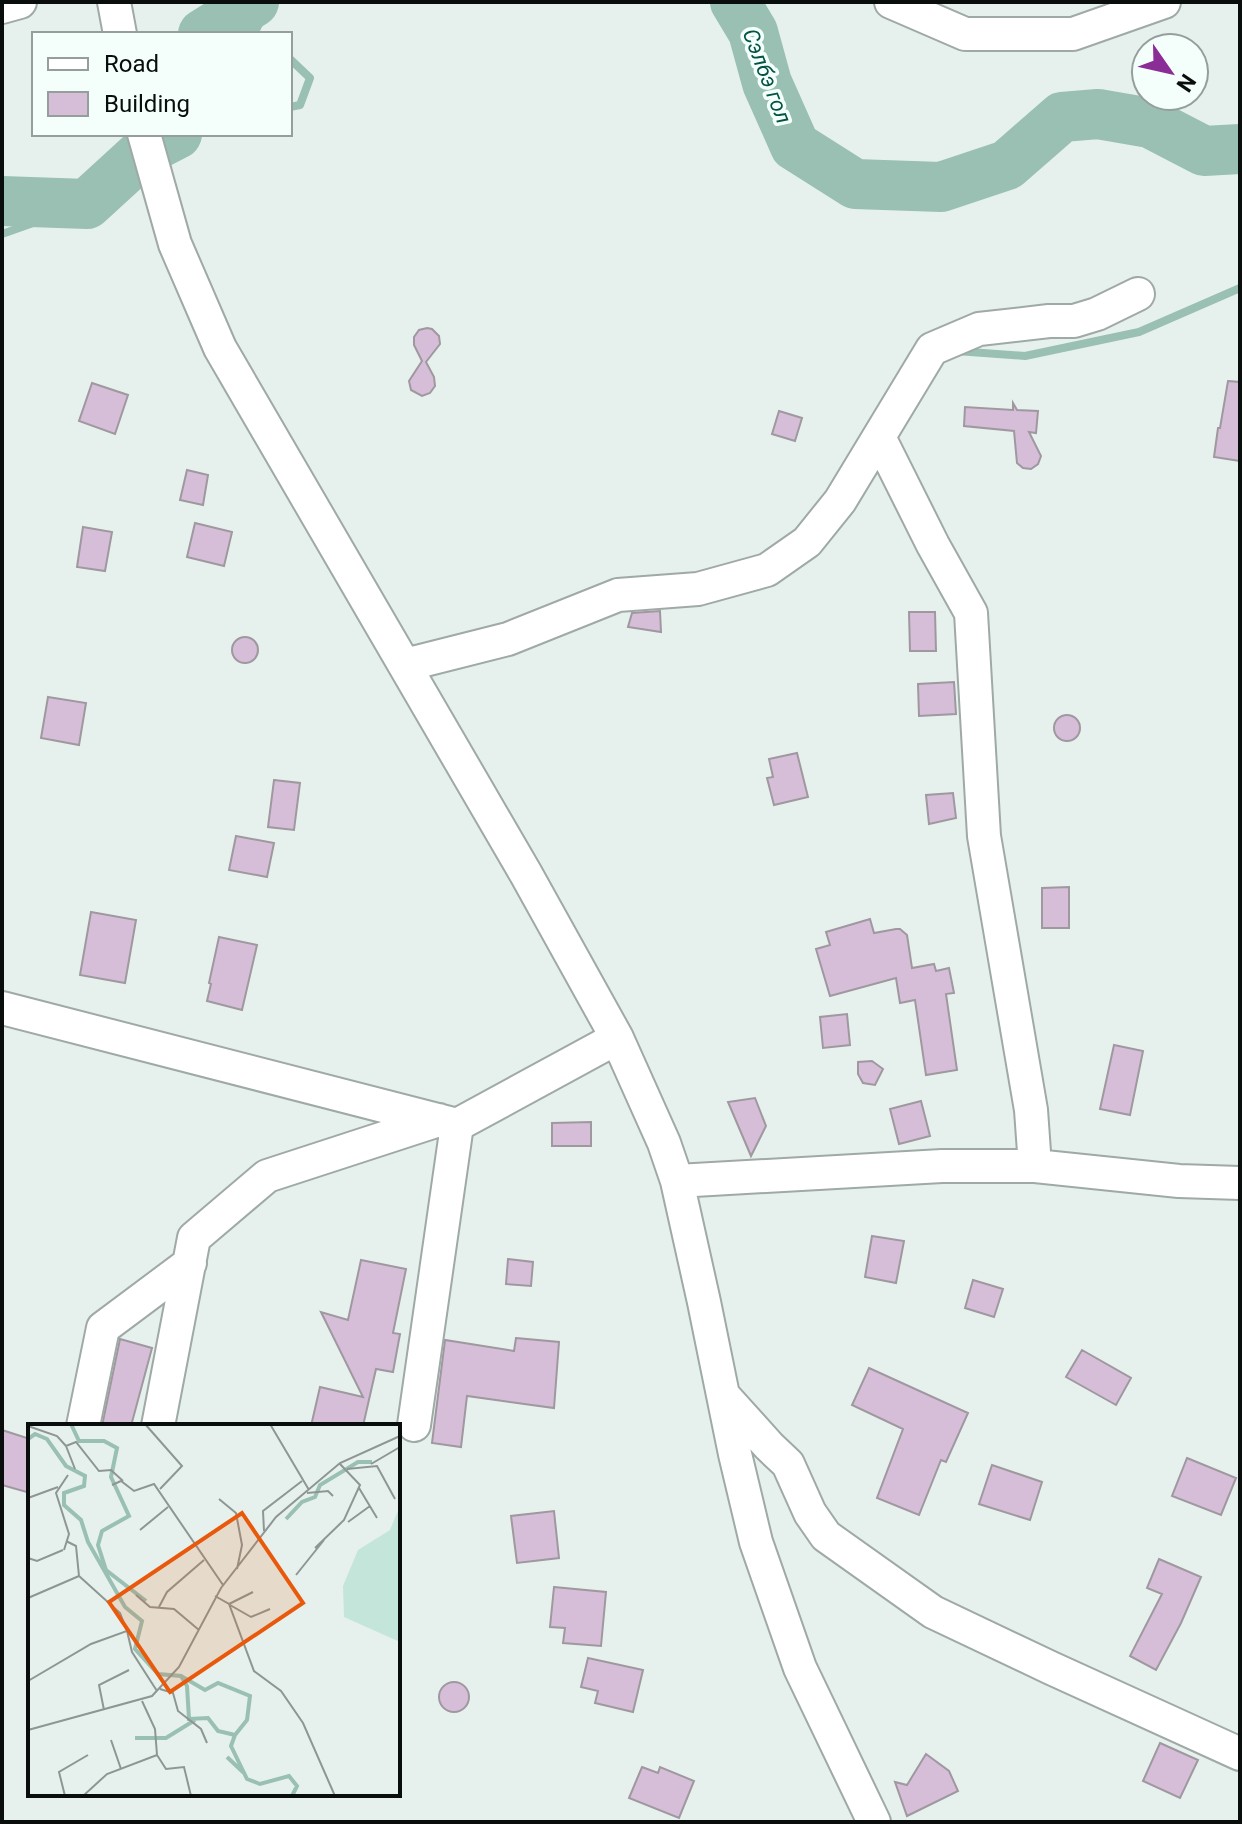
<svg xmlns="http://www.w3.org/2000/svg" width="1242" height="1824" font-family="Roboto,sans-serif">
	<rect width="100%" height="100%" fill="#e6f1ed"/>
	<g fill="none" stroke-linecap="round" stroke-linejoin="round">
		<path stroke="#99c0b3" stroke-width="8" d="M254,34L270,2
			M290,59L310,78L300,105L290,107
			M2,234L87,204
			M956,351L1025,356L1139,332L1240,288"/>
		<path stroke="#99c0b3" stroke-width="50" d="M735,2L753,32L767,83L795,146L855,184L941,187L1007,165L1062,117L1098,114L1150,123L1204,151L1240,149
			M203,34L254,2
			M2,201L87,204L146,150L177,134"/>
	</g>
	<path fill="#d6bed9" stroke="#9f989f" stroke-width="2" d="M427,328L432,329L439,336L440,344L426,362L434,377L435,386L430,393L422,396L411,390L409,381L422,361L414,345V337L419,330Z
		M1228,381L1240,382V461L1214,457L1218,428H1220Z
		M92,383L128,395L115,434L79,421Z
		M1013,403L1017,410L1038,411L1036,433L1029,432L1041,456L1038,464L1031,469L1023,468L1017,463L1014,431L964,426L965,407L1013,410Z
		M779,411L802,418L795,441L772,434Z
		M187,470L208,475L203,505L180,500Z
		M195,523L232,532L224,566L187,557Z
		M83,527L112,532L105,571L77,567Z
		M660,611L661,632L628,627L632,613Z
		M909,612H935L936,651H910Z
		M232 650a13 13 0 1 1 26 0a13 13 0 1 1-26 0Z
		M954,682L956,714L919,716L918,684Z
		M48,697L86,703L79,745L41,738Z
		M1054 728a13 13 0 1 1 26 0a13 13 0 1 1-26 0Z
		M797,753L808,797L774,805L767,778L773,777L769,759Z
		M274,780L300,783L294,830L268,827Z
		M953,793L956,818L929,824L926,795Z
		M236,836L274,843L267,877L229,870Z
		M1069,887V928H1042V888Z
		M91,912L136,920L125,983L80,975Z
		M870,919L874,933L896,929H900L907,935L912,968L934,964L936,971L949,968L954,993L946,994L957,1070L926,1075L915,1000L900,1003L896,978L830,996L816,949L830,945L826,932Z
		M219,937L257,945L242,1010L207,1001L211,984L209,983Z
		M847,1014L850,1045L823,1048L820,1017Z
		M1114,1045L1143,1051L1130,1115L1100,1109Z
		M872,1061L883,1069L875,1085L863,1083L858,1074V1062Z
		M755,1098L766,1126L751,1156L728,1102Z
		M921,1101L930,1136L899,1144L890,1109Z
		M591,1122V1146H552V1123Z
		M872,1236L904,1241L896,1283L865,1277Z
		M508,1259L533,1262L531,1286L506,1284Z
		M361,1260L406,1269L393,1333L400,1334L393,1372L376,1369L363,1426H311L320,1387L363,1397L321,1312L348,1320Z
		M973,1280L1003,1289L994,1317L965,1308Z
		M516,1338L559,1342L554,1408L467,1396L461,1447L432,1443L445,1340L514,1351Z
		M120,1339L152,1348L131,1426H102Z
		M1082,1350L1131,1378L1116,1405L1066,1377Z
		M869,1368L968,1413L946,1462L941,1460L919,1515L877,1498L903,1429L852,1405Z
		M2,1430L30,1439V1493L2,1485Z
		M1187,1458L1236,1478L1221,1515L1172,1496Z
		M992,1465L1042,1482L1030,1520L979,1504Z
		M554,1511L559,1558L517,1563L511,1516Z
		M1159,1559L1201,1577L1181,1623L1156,1670L1130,1656L1162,1594L1147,1588Z
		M554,1587L606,1592L601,1646L563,1643L565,1628L550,1627Z
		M588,1658L643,1670L633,1712L595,1703L598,1691L581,1687Z
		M439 1697a15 15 0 1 1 30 0a15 15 0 1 1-30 0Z
		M1160,1743L1198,1760L1180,1798L1143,1781Z
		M926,1754L949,1771L958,1791L907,1816L895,1782L907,1785Z
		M642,1767L658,1773L660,1767L694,1781L679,1818L629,1798Z"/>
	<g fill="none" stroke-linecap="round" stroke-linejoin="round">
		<g stroke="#9fa9a6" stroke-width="36">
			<path id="minor" d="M114,2L120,34
				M891,2L965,34H1073L1164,2
				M2,7L20,2
				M144,134L175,244L220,348L526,874L617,1038L664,1143L677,1181L704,1302L735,1454L756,1542L800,1668L874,1822
				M879,437L933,545L971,613L984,836L1031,1110L1035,1166
				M405,665L508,639L618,595L698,589L767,570L807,542L840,501L932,349L979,329L1049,321H1074L1097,314L1138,294
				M2,1008L457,1125L617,1038
				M677,1181L942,1166H1035L1179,1181L1240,1183
				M723,1395L769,1446L788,1464L810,1513L826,1536L933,1612L1051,1668L1240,1754
				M414,1425L457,1125
				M83,1426L103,1328L190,1263
				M158,1426L194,1238L267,1176L439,1120"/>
		</g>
		<use href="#minor" stroke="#fff" stroke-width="32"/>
	</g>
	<g text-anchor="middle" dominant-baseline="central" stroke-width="7" stroke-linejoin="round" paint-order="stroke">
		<g font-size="22" font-style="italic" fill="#025343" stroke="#f4fffb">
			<text transform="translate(767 76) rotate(69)">Сэлбэ гол</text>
		</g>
	</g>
	<g transform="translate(28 1424)">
		<rect width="372" height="372" fill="#e6f1ed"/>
		<path d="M372,82V218L316,193L315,162L330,126L362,106Z" fill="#c3e5da"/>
		<path fill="none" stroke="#99c0b3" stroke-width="4" d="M43,0L51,17H76L89,24L83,53L101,92L74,107L70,121L78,146L118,177M0,15L7,10L19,15L38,42L57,52L56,62L36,69V81L53,96L60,118L97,183L114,197L107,225L130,250L153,252L159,262L161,295L180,294L190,307L207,311L203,322L219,355L232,360L261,352L269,362L264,372M258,95L274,78L287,73L292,61L330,38H344M153,252L177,266L190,259L222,272L219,296L207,311M107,314H138L167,296M199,333L217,350"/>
		<path fill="none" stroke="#8e9693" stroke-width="2" d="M117,0L154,42L132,65M242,0L281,66M0,2L29,12L38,22L48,18L71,47L83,46L95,57M38,22L47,45M343,40L372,23M319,45L349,42L367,75M84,61L93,57L106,67L126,60L195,161M331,64L349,94M279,69L300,67L305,72M0,74L30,63M191,75L208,89L214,121L209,145M320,98L342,82M112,106L140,83M236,107L235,87L274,57M287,124L316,96L332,61L312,40M36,126L41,110L28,69L40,51M0,134L9,137L35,126M268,151L296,116M108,171L122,183L146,185L171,206M187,172L201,180L226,247L253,267L275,299L307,372M0,174L51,152M201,180L225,168M202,181L223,193L242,185M131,183L139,168L176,136M99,207L104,228L129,267M0,257L63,220L99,207L92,189L51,152L48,122L38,117M132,265L145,269L150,287L173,305L179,319M114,277L127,305L129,331L138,345L156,343L163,372M76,286L71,261L101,246M0,306L124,272L151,243L193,164L248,93L312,39L372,12M83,316L93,345M37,372L31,348L60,331M55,372L79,350L129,331"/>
		<path fill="#e8590c" fill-opacity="0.15" stroke="#e8590c" stroke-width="4" d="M214,89L275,179L142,268L81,178Z"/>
		<rect width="372" height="372" fill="none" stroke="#090d0b" stroke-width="4"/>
	</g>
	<rect width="1242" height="1824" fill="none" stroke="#090d0b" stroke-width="8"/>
	<rect x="32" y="32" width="260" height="104" fill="#f4fffb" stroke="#969e9b" stroke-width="2"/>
	<rect x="48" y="58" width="40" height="12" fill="#ffffff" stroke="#969e9b" stroke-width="2"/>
	<text x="104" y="72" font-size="24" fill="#090d0b">Road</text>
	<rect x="48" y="92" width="40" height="24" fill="#d6bed9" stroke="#969e9b" stroke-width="2"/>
	<text x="104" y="112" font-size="24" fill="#090d0b">Building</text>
	<g transform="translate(1170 72) rotate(124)"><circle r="38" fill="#f4fffb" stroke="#969e9b" stroke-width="2"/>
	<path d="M0-6L14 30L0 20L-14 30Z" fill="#8b2d97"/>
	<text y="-12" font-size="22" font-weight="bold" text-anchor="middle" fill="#090d0b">N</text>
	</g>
</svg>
